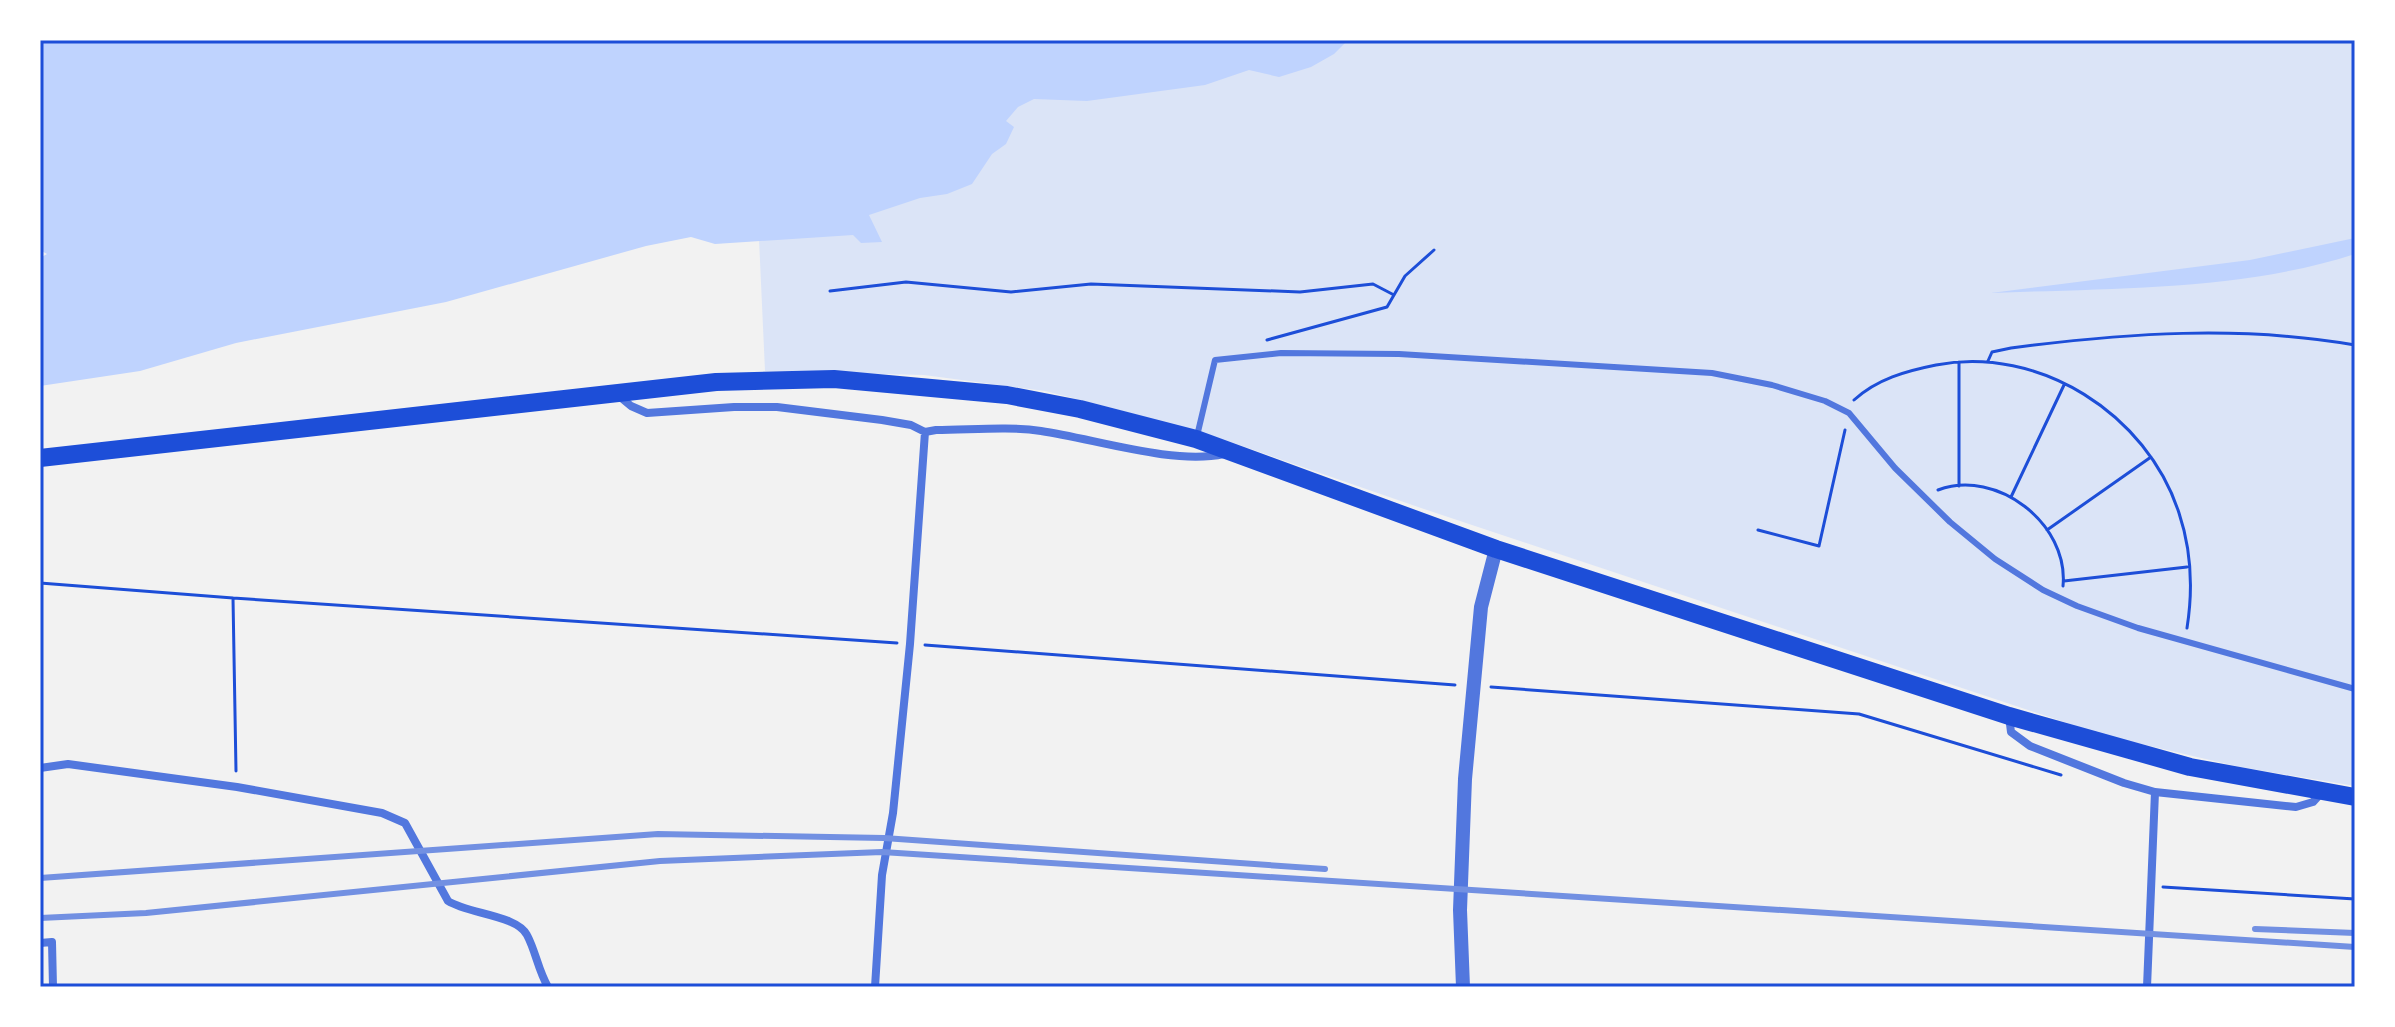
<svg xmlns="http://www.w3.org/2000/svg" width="2395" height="1027" font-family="'Open Sans',sans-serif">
	<rect width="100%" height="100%" fill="#f2f2f2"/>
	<path fill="#dbe4f7" d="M750,40H2355V786L2240,767L2103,735L1421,508L1219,438L1116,409L1045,391L924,375L765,371Z"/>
	<path fill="#bfd3fe" d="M40,40H1348L1334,54L1311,67L1279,77L1249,70L1205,85L1087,101L1034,99L1018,107L1006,121L1014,127L1006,144L992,154L972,184L947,194L920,198L869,215L882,242L861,243L853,235L715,244L691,237L646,246L446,302L236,343L140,371L40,386V258L47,254L40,250Z
		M2355,238V254C2241,291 2110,288 1991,293L2250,260Z"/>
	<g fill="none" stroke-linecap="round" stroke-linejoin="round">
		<path stroke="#1d4ed8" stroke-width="3" d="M830,291L906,282L1011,292L1091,284L1300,292L1373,284L1394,295
			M1267,340L1387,307L1405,276L1434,250
			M1988,361L1992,352L2011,348C2126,333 2240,325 2355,345
			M1854,400C1877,379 1906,371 1936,365C2039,345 2147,414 2179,513C2191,549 2193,590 2187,628
			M1959,486V362
			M1938,490C1997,468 2069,524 2063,586
			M2011,497L2064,385
			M1758,530L1819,546L1845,430
			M2047,530L2151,457
			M2064,581L2187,567
			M40,583L233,598L236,771
			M233,598L897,643
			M925,645L1455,685
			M1491,687L1859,714L2061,775
			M2163,887L2355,899"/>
		<path stroke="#5277de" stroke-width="6" d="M1197,436L1215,360L1281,353L1399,354L1712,373L1772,385L1825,401L1849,413L1895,468L1950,522L1995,559L2043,590L2077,606L2138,628L2355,689"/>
		<path stroke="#5277de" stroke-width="8" d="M619,396L631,406L647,413L734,407H777L882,420L911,425L925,432
			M2009,716L2011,732L2030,746L2124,783L2155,792L2296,807L2313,802L2322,792
			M40,768L68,764L237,787L382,813L405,823L448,901C468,914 517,915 527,935C536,952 538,970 548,987
			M40,943L52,942L53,987
			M875,987L882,875L893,813L910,644L925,432L936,430C970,430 1008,426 1041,431C1095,439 1173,465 1224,454
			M2147,987L2155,792"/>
		<path stroke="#5277de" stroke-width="14" d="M1463,987L1460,910L1465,779L1481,607L1496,549"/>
		<path stroke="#1d4ed8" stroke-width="18" d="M40,458L716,382L834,379L1007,395L1080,409L1196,439L1496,549L2009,716L2190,767L2355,797"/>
		<path stroke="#7290e2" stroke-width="6" d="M40,878L658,834L884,838L1325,869
			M40,918L146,913L660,861L882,852L2355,947
			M2255,929L2355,933"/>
	</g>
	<rect width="2395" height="1027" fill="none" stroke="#ffffff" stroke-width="84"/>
	<rect x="42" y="42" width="2311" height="943" fill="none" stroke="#1d4ed8" stroke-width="3"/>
</svg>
